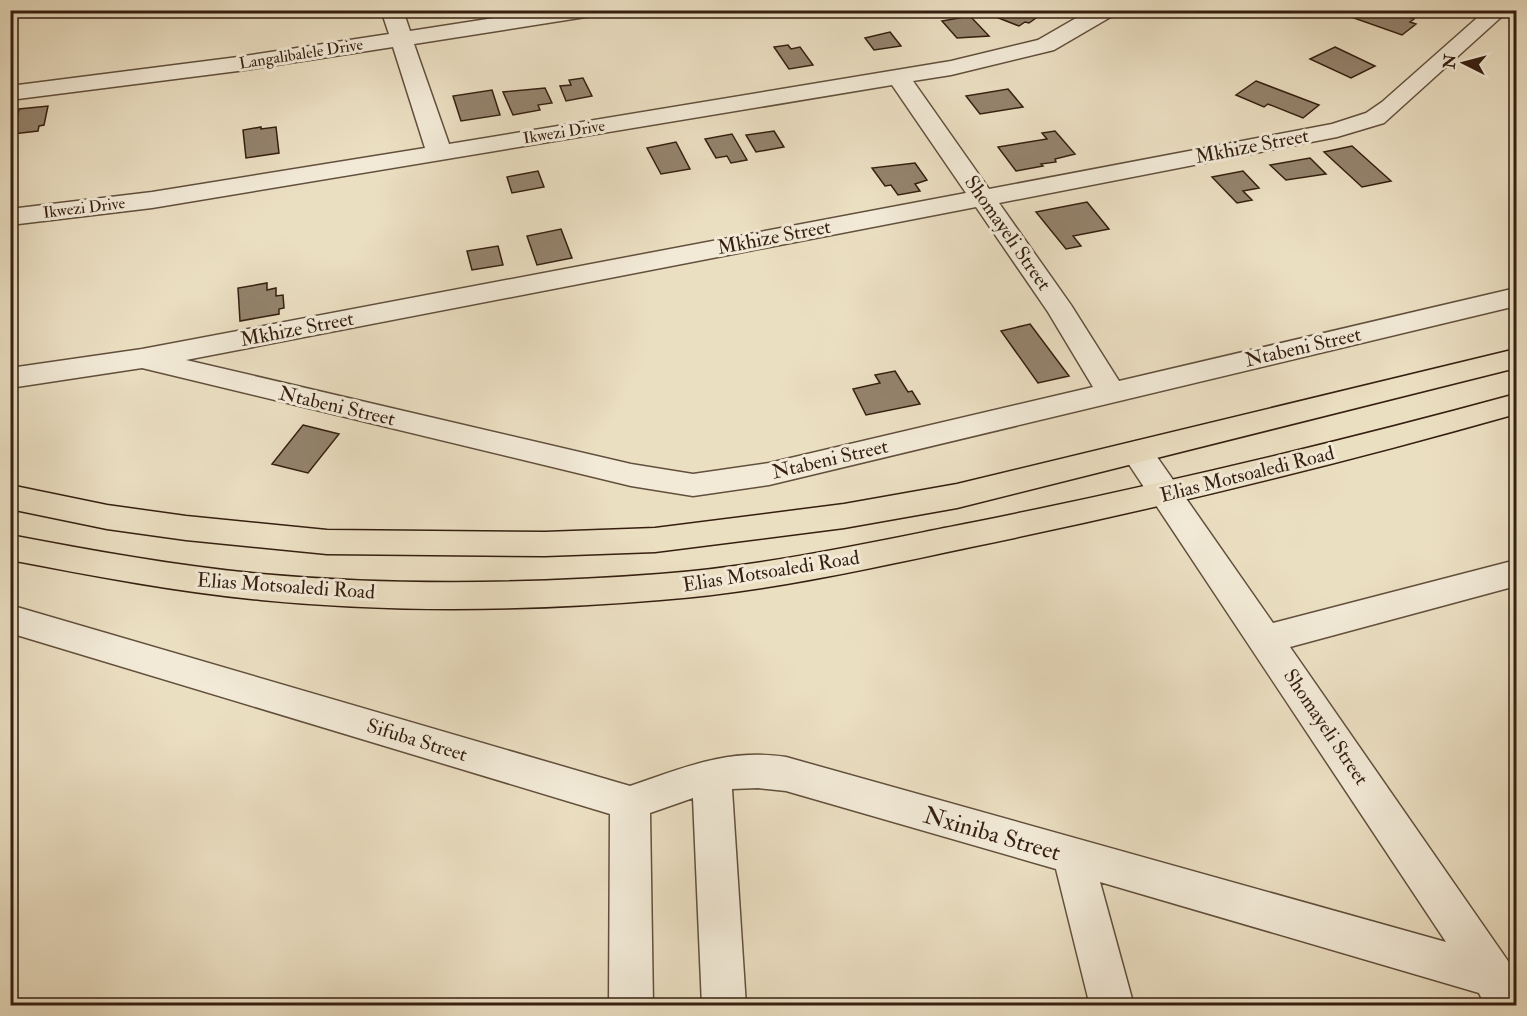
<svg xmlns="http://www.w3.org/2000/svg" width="1527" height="1016" font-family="'IM FELL Double Pica',serif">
	<rect width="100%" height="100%" fill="#ebdfc2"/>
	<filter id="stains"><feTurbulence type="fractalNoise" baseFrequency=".00333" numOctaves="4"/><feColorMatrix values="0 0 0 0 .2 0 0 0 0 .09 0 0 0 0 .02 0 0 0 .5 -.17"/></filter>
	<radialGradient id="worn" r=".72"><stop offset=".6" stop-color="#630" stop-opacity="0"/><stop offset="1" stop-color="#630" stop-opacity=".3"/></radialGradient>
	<path fill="#94836d" stroke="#351f10" stroke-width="1.5" d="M1005,10H1014L1036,18L1029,23L1025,22L1019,26L996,17Z
		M1359,10H1389L1414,19L1410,22L1416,24L1402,35L1351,17Z
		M970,16L989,36L957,38L942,21Z
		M890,32L901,46L874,50L865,38Z
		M788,45L791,49L800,47L813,65L789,69L774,47Z
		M1335,47L1375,66L1351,78L1310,59Z
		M583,78L592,96L566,101L560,86L571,85L569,80Z
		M1256,81L1319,105L1303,118L1268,104L1264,107L1236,95Z
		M545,88L552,103L538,105L540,110L513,115L503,92Z
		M1008,89L1023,107L980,114L966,96Z
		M492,90L500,115L461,121L453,96Z
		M48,106L44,125L39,126L38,131L13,134L19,109Z
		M261,127V129L276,127L279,153L246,158L243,130Z
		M774,131L784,147L756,152L746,135Z
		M1055,131L1075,154L1055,159L1056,162L1041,164L1043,166L1016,171L998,147L1047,139L1042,133Z
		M732,134L747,160L731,163L727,156L716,158L705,139Z
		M676,142L690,169L661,174L647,148Z
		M1352,146L1391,181L1362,187L1324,152Z
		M1310,158L1326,174L1286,180L1270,165Z
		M915,163L927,180L915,184L920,191L898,195L891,185L885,186L872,168Z
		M538,171L544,187L512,193L507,177Z
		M1243,171L1259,188L1243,191L1252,200L1237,203L1212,177Z
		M1087,202L1109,229L1073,236L1081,246L1066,249L1036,212Z
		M561,229L572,258L537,265L527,236Z
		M498,246L503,265L472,270L467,251Z
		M267,283V290L276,288V296L283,295L284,308L279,309V314L240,321L238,288Z
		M1030,324L1069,376L1038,383L1001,331Z
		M895,371L908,392L912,391L920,404L866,415L853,389L880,383L875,375Z
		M303,425L339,434L308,473L272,464Z"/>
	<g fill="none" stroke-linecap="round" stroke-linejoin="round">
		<g stroke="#624f3c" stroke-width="3">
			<path id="minor" d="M381,10H403L410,31L546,10H602L600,15L592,16L414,44L449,144L951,61L1038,40L1090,10H1116L1114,15L1054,50L951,75L913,81L989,189L1332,124L1366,113L1382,102L1486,10H1509L1384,123L1337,137L999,203L1071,305L1119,381L1516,288V306L769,485L693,496L631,486L142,368L10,388V368L142,349L966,193L892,85L152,208L10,225V209L152,192L425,148L393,47L238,71L10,100V86L238,57L389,34ZM976,207L1048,312L1093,387L769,463L693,474L631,464L186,360Z
				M1137,441L1148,444L1273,623L1516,560V586L1290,647L1508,961L1516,976V1006H1485L1479,993L1100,882L1134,1006H1090L1056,869L786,791L758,788L732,789L746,1006H702L693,798L650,813L653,1006H609L610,814L10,633V605L630,786C683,768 728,748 786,757L1446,942L1126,460L1121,452L1126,444Z"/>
		</g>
		<g stroke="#351f10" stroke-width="3">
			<path id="major" d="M1516,349V368L957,508L844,528L655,552L545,556L327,554L186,540L107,529L10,509V485L107,505L186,516L327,530L545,532L655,528L844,504L957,484Z
				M1516,394V414C1336,465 1155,509 971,547C868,569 765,592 660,600C528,611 393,613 261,600C177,592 94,576 10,560V535C94,551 177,566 261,574C393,586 528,584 660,574C765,566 868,543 970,523C1154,486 1336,443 1516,394Z"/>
		</g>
		<use href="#minor" fill="#f2ead7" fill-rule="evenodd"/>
		<use href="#major" fill="#ebdfc2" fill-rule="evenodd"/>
	</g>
	<g text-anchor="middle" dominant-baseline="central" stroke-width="6" stroke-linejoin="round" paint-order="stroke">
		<g font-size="16" fill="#351f10" stroke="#f2ead7">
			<text transform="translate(301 54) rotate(-9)">Langalibalele Drive</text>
			<text transform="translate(564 132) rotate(-9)">Ikwezi Drive</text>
			<text transform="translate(84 208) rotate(-7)">Ikwezi Drive</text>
		</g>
		<g font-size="20" fill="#351f10" stroke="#f2ead7">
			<text transform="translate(1252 146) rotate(-11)">Mkhize Street</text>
			<text transform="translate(1008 233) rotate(55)">Shomayeli Street</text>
			<text transform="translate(774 237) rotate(-11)">Mkhize Street</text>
			<text transform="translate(297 329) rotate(-11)">Mkhize Street</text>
			<text transform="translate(1303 347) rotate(-13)">Ntabeni Street</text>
			<text transform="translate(337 406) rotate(13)">Ntabeni Street</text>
			<text transform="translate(830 459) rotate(-13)">Ntabeni Street</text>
			<text transform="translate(1247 474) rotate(-14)">Elias Motsoaledi Road</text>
			<text transform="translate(771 571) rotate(-9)">Elias Motsoaledi Road</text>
			<text transform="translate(286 586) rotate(4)">Elias Motsoaledi Road</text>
			<text transform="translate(1326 727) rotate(56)">Shomayeli Street</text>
			<text transform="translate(417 740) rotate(17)">Sifuba Street</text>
		</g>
		<g font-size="24" fill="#351f10" stroke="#f2ead7">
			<text transform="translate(992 834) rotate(16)">Nxiniba Street</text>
		</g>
	</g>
	<rect width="1527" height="1016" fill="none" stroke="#ebdfc2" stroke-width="36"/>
	<rect x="12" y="12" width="1503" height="992" fill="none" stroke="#351f10" stroke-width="3"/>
	<rect x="18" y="18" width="1491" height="980" fill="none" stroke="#351f10" stroke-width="1.5"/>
	<g transform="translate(1464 63) rotate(276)" stroke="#f2ead7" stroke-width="4.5" paint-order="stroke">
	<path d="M0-4.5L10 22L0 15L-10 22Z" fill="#351f10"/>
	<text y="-9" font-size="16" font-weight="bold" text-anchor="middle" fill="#351f10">N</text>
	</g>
	<rect width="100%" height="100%" filter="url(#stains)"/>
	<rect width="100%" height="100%" fill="url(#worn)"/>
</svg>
